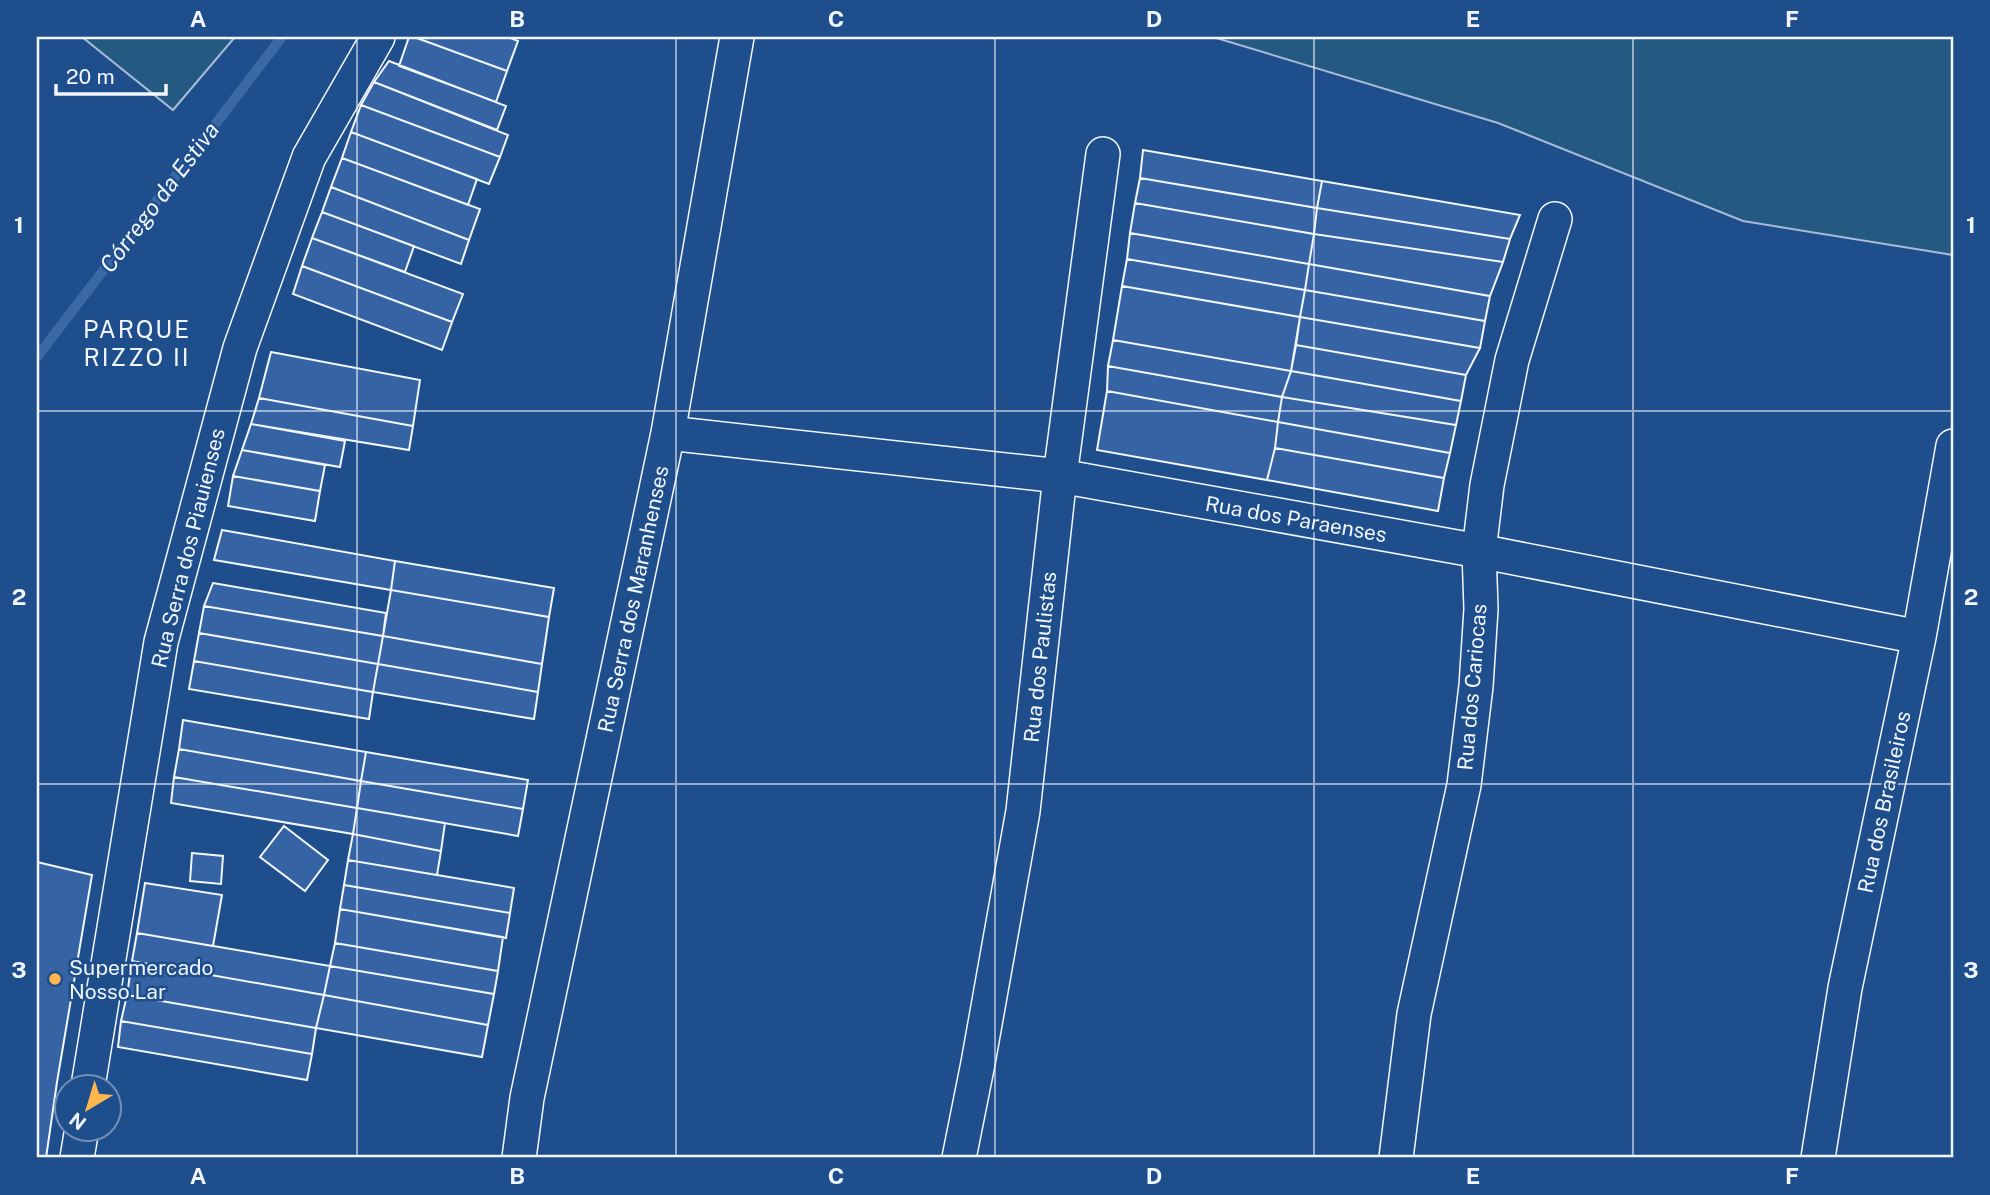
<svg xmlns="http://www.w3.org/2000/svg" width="1990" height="1195" font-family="'Public Sans',sans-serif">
	<rect width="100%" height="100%" fill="#1f4e8c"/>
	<path fill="#245a82" stroke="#a8bbd7" stroke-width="2" d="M82,37H235L173,110Z
		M1213,37H1953V255L1743,221L1498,123Z"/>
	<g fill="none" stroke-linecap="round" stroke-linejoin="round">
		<path stroke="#3b69a3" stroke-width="10" d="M37,357L282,37"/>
	</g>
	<path fill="#3563a3" stroke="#f2f6ff" stroke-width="2" d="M409,37H414L507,71L496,102L399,66Z
		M414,37H508L518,41L507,71Z
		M389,61L506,106L497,130L374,82Z
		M374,82L508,135L500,157L361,105Z
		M361,105L500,157L489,184L351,132Z
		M351,132L477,179L468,205L342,158Z
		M1143,150L1322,181L1317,208L1140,178Z
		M342,158L480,209L469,240L331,187Z
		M1140,178L1317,208L1314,234L1135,203Z
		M1322,181L1520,215L1510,239L1317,208Z
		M331,187L469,240L461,264L322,212Z
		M1135,203L1314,234L1309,264L1130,233Z
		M1317,208L1510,239L1503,262L1314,234Z
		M322,212L414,246L405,272L312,238Z
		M1130,233L1309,264L1305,290L1127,259Z
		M1314,234L1503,262L1490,296L1309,264Z
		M312,238L463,294L452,322L302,266Z
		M1127,259L1305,290L1300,317L1122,286Z
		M1309,264L1490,296L1485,321L1305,290Z
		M302,266L452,322L442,350L293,294Z
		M1122,286L1300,317L1291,371L1113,340Z
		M1305,290L1485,321L1480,348L1300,317Z
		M1300,317L1480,348L1466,375L1296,345Z
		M1113,340L1291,371L1282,397L1108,366Z
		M1296,345L1466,375L1461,401L1291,371Z
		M271,352L420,380L413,426L259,398Z
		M1108,366L1282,397L1278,422L1107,391Z
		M1291,371L1461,401L1456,425L1282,397Z
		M1107,391L1278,422L1275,448L1267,480L1097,450Z
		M1282,397L1456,425L1450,453L1278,422Z
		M259,398L413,426L409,450L251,424Z
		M1278,422L1450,453L1444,478L1275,448Z
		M251,424L345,441L340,467L242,450Z
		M1275,448L1444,478L1438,511L1267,480Z
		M242,450L325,465L320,491L233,476Z
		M233,476L320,491L315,521L228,506Z
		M222,530L395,561L391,590L214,560Z
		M395,561L554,588L549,617L391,590Z
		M213,583L386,613L383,636L204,606Z
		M391,590L549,617L542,664L383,636Z
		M204,606L383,636L378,664L199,633Z
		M199,633L378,664L373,692L194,661Z
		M383,636L542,664L538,692L378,664Z
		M194,661L373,692L369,719L189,689Z
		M378,664L538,692L534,719L373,692Z
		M183,720L366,752L361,781L179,749Z
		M179,749L361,781L357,808L174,777Z
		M366,752L528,780L523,809L361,781Z
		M174,777L357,808L353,834L171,803Z
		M361,781L523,809L518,836L357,808Z
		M357,808L445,823L441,851L353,834Z
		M284,826L328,860L305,891L260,857Z
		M353,834L441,851L437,875L348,860Z
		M192,853L223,856L221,884L190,881Z
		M348,860L514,888L510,913L344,885Z
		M37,862L92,875L57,1082L46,1158H37Z
		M145,883L222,895L213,946L137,933Z
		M344,885L510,913L506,938L340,909Z
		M340,909L503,937L498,971L335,943Z
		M137,933L330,966L324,995L132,961Z
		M335,943L498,971L494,994L330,966Z
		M132,961L324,995L316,1028L127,995Z
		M330,966L494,994L488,1025L324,995Z
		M127,995L316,1028L312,1054L121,1021Z
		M324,995L488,1025L482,1057L316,1028Z
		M121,1021L312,1054L307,1080L118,1047Z"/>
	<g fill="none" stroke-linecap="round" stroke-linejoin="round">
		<g stroke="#f2f6ff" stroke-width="36">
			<path id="street" d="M668,433L1060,476L1479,551L1919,637
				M88,1086L161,642L240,348L309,157L378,37
				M77,1158L82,1128
				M519,1158L527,1098L668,433L737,37
				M959,1158L978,1063L1023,811L1060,476L1103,154
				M1396,1158L1414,1014L1464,785L1476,686L1481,609L1479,551L1487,485L1512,360L1555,219
				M1818,1158L1845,988L1919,637L1953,446"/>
		</g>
		<use href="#street" stroke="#1f4e8c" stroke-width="33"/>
	</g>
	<path fill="none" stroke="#f2f6ff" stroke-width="2" stroke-opacity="0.55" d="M357,37V1158M676,37V1158M995,37V1158M1314,37V1158M1633,37V1158M37,411H1953M37,784H1953"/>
	<circle fill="#ffb74d" stroke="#1f4e8c" stroke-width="2.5" cx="55" cy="979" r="7"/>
	<g text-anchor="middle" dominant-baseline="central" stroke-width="5" stroke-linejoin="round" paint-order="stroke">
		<g font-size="21" fill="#f2f6ff" stroke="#1f4e8c">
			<text transform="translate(1296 519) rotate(10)">Rua dos Paraenses</text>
			<text transform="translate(188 548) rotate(-76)">Rua Serra dos Piauienses</text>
			<text transform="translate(633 599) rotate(-78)">Rua Serra dos Maranhenses</text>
			<text transform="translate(1040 657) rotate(-84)">Rua dos Paulistas</text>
			<text transform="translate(1472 687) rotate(-85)">Rua dos Cariocas</text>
			<text transform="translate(1884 802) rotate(-78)">Rua dos Brasileiros</text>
		</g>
		<g font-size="21" fill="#f2f6ff" stroke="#1f4e8c" text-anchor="start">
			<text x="69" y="967">Supermercado<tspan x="69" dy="24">Nosso Lar</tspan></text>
		</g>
		<g font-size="23" font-style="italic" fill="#f2f6ff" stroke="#1f4e8c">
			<text transform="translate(159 197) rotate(-53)">Córrego da Estiva</text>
		</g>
		<g font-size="24" letter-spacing="2" fill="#f2f6ff" stroke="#1f4e8c">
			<text x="137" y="329">PARQUE<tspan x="137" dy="28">RIZZO II</tspan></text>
		</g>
	</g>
	<rect width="1990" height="1195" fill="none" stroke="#1f4e8c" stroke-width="77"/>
	<g transform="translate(88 1108) rotate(218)"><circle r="33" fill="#1f4e8c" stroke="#7391ba" stroke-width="2"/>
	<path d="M0-5L12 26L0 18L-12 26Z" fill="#ffb74d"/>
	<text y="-10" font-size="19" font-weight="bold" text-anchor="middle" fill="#f2f6ff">N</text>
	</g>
	<path d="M56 84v10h110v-10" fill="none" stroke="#f2f6ff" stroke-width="3.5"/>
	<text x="66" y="84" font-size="21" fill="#f2f6ff" stroke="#1f4e8c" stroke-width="5" paint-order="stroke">20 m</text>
	<rect x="38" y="38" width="1914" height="1118" fill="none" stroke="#f2f6ff" stroke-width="2.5"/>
	<g font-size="23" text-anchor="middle" font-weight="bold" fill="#f2f6ff">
		<text x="198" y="27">A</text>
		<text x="517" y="27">B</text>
		<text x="836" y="27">C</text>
		<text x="1154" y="27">D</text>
		<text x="1473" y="27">E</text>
		<text x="1792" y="27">F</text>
		<text x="19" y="233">1</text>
		<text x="1971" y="233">1</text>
		<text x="19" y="605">2</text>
		<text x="1971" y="605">2</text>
		<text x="19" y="978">3</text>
		<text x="1971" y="978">3</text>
		<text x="198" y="1184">A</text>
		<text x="517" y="1184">B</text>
		<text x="836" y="1184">C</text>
		<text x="1154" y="1184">D</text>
		<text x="1473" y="1184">E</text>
		<text x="1792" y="1184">F</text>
	</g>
</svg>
